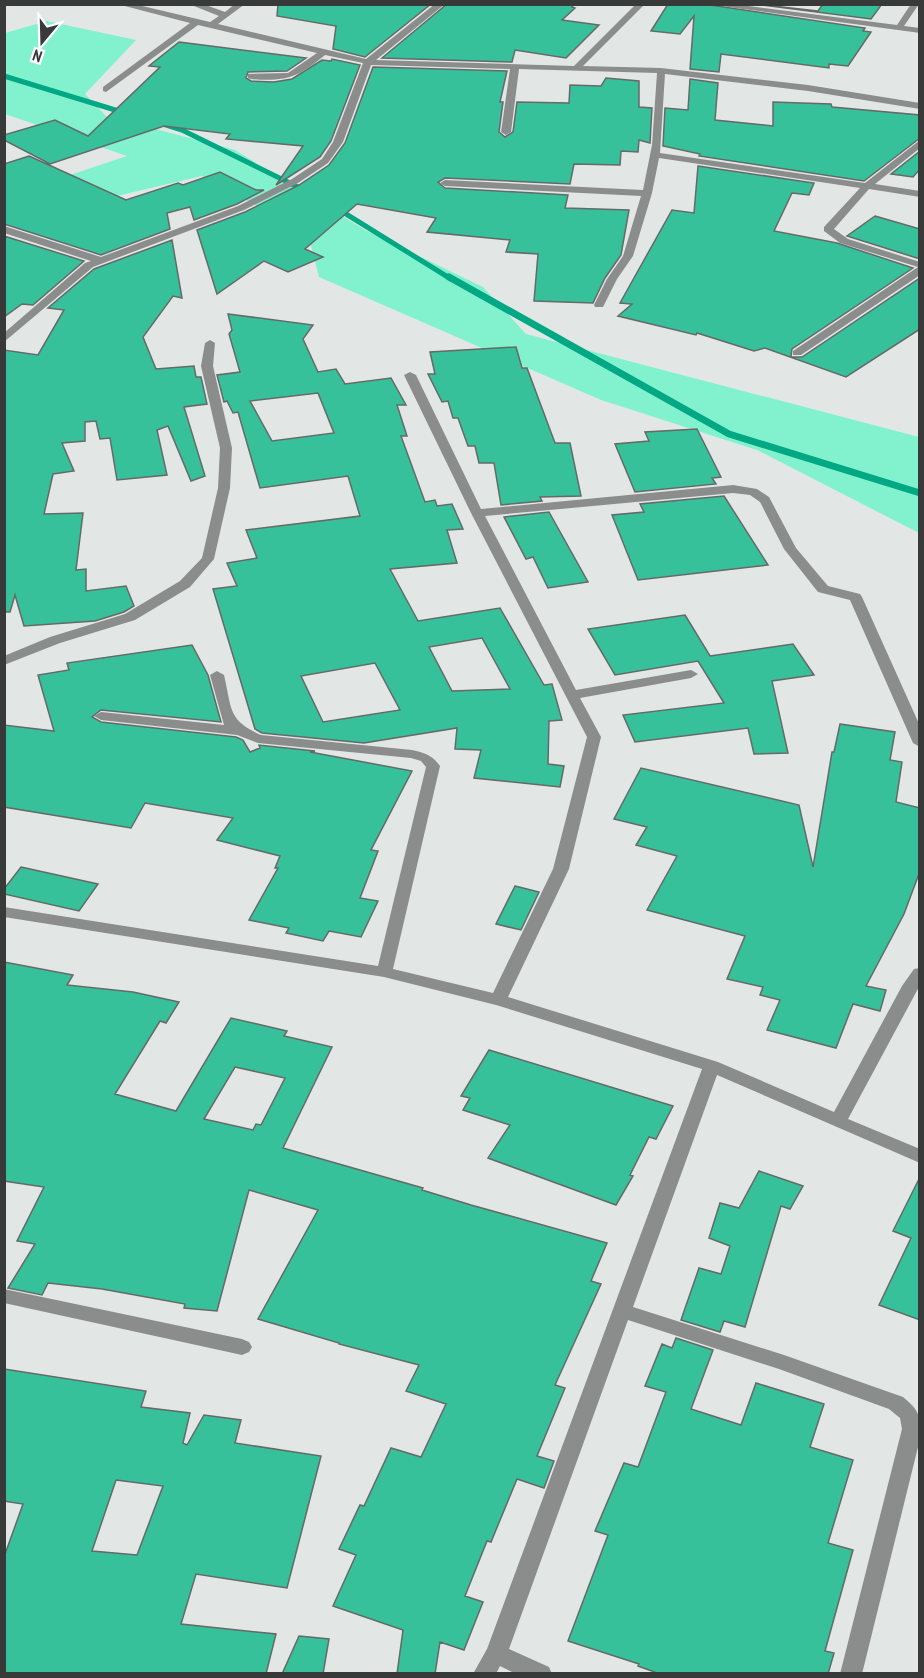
<svg xmlns="http://www.w3.org/2000/svg" width="924" height="1678" font-family="'PT Sans Narrow',sans-serif">
	<rect width="100%" height="100%" fill="#e2e7e5"/>
	<path fill="#82f2ce" d="M47,21L136,40L85,94L106,116L235,150L365,230L483,287L526,334L919,437V533L757,450L601,400L319,277L308,234L202,176L104,199L64,177L127,156L5,114V33Z"/>
	<g fill="none" stroke-linecap="round" stroke-linejoin="round">
		<path stroke="#00a884" stroke-width="5" d="M4,76L125,113
			M163,124L182,130L306,191
			M338,209L451,279"/>
		<path stroke="#00a884" stroke-width="7" d="M449,277L729,434L920,493"/>
	</g>
	<path fill="#37c19b" stroke="#656968" stroke-width="1.5" fill-rule="evenodd" d="M278,4H431L365,57L333,49L336,26L277,16Z
		M447,4H575L572,7L575,8L562,20L599,25L566,58L515,50L512,62L382,58Z
		M668,4H704L865,28L863,31L871,32L848,66L829,64V68L721,54L719,72L690,69L694,16L680,34L651,31Z
		M755,4L818,11L823,4H882L871,19Z
		M179,42L306,58L287,71L248,72L246,78L251,81L274,82L292,79L322,60L331,61L332,59L360,65L331,141L320,157L276,185L303,146L226,139L230,134L164,126L50,164L4,140V135L55,120L88,136L160,67L149,66Z
		M373,67L507,71L500,102H503L499,132L505,137L513,132L517,102L569,103L570,85L601,86L606,78L639,81V107L652,108L650,143L639,140L638,152L621,151L620,165L574,164L570,184L445,178L438,182L445,188L568,195L565,208L629,210L621,255L605,278L593,303L534,301L538,254L506,252L510,240L427,232L436,218L357,204L305,249L323,257L288,272L264,261L217,294L197,230L245,212L299,185L329,165L345,143Z
		M690,79L718,83L715,120L773,126V102L831,104L832,107L920,115V138L864,181L699,156L700,154L663,146L665,108L688,110Z
		M920,151V169L913,177L891,174Z
		M29,156L126,200L178,183L183,185L220,172L256,190H264L237,204L194,220L190,207L167,213L170,229L101,255L4,224V164Z
		M698,166L814,183L809,195L792,193L774,231L837,243L913,268L792,349L791,357H802L920,278V329L846,377L765,348L754,351L697,333L696,335L618,316L632,304L620,303L672,210L694,213Z
		M875,216L920,229V259L847,236Z
		M4,236L84,261L33,305L22,304L4,317Z
		M172,240L182,298L173,296L143,337L156,369L194,366L196,377H201L207,404L184,407L205,476L191,481L168,426L157,430L167,475L117,480L110,438L100,439L96,421L85,422V441L62,443L74,471L53,474L44,514L83,513L76,570L86,569V591L126,586L134,606L124,612L95,621L24,626L15,595L10,612H4V350L38,355L64,310L48,308L94,269Z
		M228,314L313,325L303,339L318,372L336,369L345,384L391,378L406,405H397L407,436H401L425,502L435,500L437,506L452,504L463,529L447,530L457,563L390,569L418,621L500,608L544,685L552,684L562,720L549,721L548,764L564,766L560,787L474,778L481,750L455,749L457,728L364,743L262,733L255,729L213,589L237,586L227,563L257,558L246,530L360,516L348,476L260,488L238,412L233,413L227,401L224,402L217,375L240,372L229,334L232,330ZM318,393L334,433L272,441L250,401ZM482,638L510,689L452,691L429,647ZM375,663L400,710L323,722L301,676Z
		M516,347L522,368H527L555,443H570L581,496L540,497L542,501L501,505L494,463H479L475,446H468L458,418H453L448,401L442,402L428,374H435L430,352Z
		M697,429L721,477L712,478L716,484L635,492L615,444L649,441L645,432Z
		M724,496L768,565L638,580L612,515L644,512L640,504Z
		M549,512L588,582L548,588L533,557L526,559L504,517Z
		M685,615L710,656L793,644L814,675L772,681L788,753L754,754L748,728L635,742L623,715L724,703L698,661L615,675L588,629Z
		M192,645L208,675L221,722L101,710L92,717L101,722L236,737L243,740L250,752L260,748L259,745L315,751L310,752L412,771L371,850L378,851L360,898L378,901L361,937L329,931L323,941L286,933L289,928L249,920L278,868H275L280,856L217,840L233,818L145,803L131,828L4,807V725L54,731L38,675L69,670L67,663Z
		M840,724L895,732L890,760L902,762L896,802L920,808V871L904,914L866,986L886,990L880,1011L853,1004L836,1048L767,1030L780,1000L760,995L763,987L727,979L745,936L647,910L677,856L636,845L647,827L614,819L641,768L799,805L813,867L832,752H834Z
		M21,867L98,884L79,911L4,894V889Z
		M515,886L539,892L521,930L496,924Z
		M4,962L73,975L67,985L133,992L179,1002L166,1023L160,1021L115,1094L176,1111L231,1018L287,1031L284,1036L332,1047L283,1148L423,1188L422,1190L471,1205L607,1243L591,1281L601,1284L555,1385L565,1388L537,1456L554,1461L544,1488L517,1479L491,1542L487,1541L465,1596L483,1602L464,1650L440,1642L435,1674H397L403,1630L333,1606L356,1555L339,1549L360,1505L364,1506L391,1448L421,1457L446,1404L406,1391L419,1365L339,1344V1343L258,1319L318,1210L249,1190L217,1311L184,1308L185,1304L102,1289L48,1283L42,1295L8,1288L35,1244L17,1241L44,1187L4,1181ZM235,1067L285,1078L261,1125L256,1124L253,1130L204,1119Z
		M489,1050L673,1106L656,1139L649,1137L630,1175L633,1176L616,1205L488,1158L510,1125L463,1110L470,1098L461,1096Z
		M759,1171L803,1186L790,1209L781,1206L745,1327L724,1321L720,1332L681,1320L699,1268L721,1274L730,1246L709,1238L720,1203L739,1208Z
		M920,1177V1320L879,1305L911,1238L893,1231Z
		M676,1338L713,1350L691,1409L741,1425L756,1383L824,1404L810,1447L853,1460L828,1543L853,1550L825,1651L834,1653L828,1674H660L638,1666L639,1664L568,1641L608,1535L595,1531L624,1463L638,1467L666,1392L645,1386L662,1344L672,1348Z
		M4,1369L146,1391L141,1407L190,1413L183,1443L187,1445L204,1415L241,1420L235,1443L321,1456L287,1588L196,1574L181,1624L276,1634L266,1674H4V1557L23,1504L4,1501ZM116,1480L163,1486L137,1555L92,1551Z
		M299,1636L329,1639L323,1674H282Z"/>
	<g fill="none" stroke-linecap="round" stroke-linejoin="round">
		<path fill="#8b8d8d" fill-rule="evenodd" d="M117,4H134L210,22L219,16L189,4H203L225,12L235,4H245L218,24L366,59L435,4H445L376,60L574,66L636,4H645L583,66L661,68L808,85L920,103V109L808,91L665,74L660,153L865,183L920,140V148L875,184L920,191V197L869,189L834,229L848,239L920,262V275L801,355H793V351L918,267L840,243L824,231V227L860,188L659,158L652,193L633,256L617,279L603,307H595L594,305L607,279L623,256L641,196L445,186L440,183L445,180L643,190L652,145L657,73L519,69L511,132L506,135L501,132L510,69L371,65L343,142L328,163L298,183L244,210L93,267L4,342V333L85,263L91,261L4,233V226L101,257L238,206L292,179L322,159L333,142L363,63L325,55C299,77 286,82 251,79L248,78V74L288,73L317,53L198,25L106,92L103,91V87L190,23Z
			M706,4H733L897,25L911,4H919L904,26L920,28V33Z
			M210,340L215,343L213,366L232,448L230,488L214,559L190,587L135,620L60,643L4,665V656L50,637L125,614L180,581L202,558L218,488L220,448L201,366L205,343Z
			M410,372L416,375L481,509L733,485L757,489L769,497L796,548L828,586L860,594L862,597L920,726V747L913,743L850,600L818,592L784,549L760,502L750,495L733,493L485,516L576,690L691,670L698,674L691,678L580,698L601,737L569,869L508,997L718,1062L834,1112L902,986L914,969L920,968V985L848,1119L920,1149V1163L717,1075L633,1307L784,1355L903,1397C921,1412 920,1416 920,1439L862,1674H840L902,1429L900,1418L889,1409L779,1369L628,1320L509,1649L549,1667L552,1674H516L500,1666L496,1674H473L487,1649L702,1069L496,1005L384,977L4,917V907L378,966L426,767L421,761L411,758L258,743L237,735L101,720L94,716L101,712L224,725L210,675L217,671L224,675C232,708 227,720 261,735L412,750C425,753 432,755 440,766L393,969L493,993L553,869L587,737L471,513L404,375Z
			M4,1289L242,1339L249,1342L252,1347L249,1352L242,1355L4,1303Z"/>
	</g>
	<rect width="924" height="1678" fill="none" stroke="#383a39" stroke-width="12"/>
	<g transform="translate(42 42) rotate(199)" stroke="#ffffff" stroke-width="4.5" paint-order="stroke">
	<path d="M0-4.5L10 22L0 15L-10 22Z" fill="#383a39"/>
	<text y="-9" font-size="16" font-weight="bold" text-anchor="middle" fill="#383a39">N</text>
	</g>
</svg>
